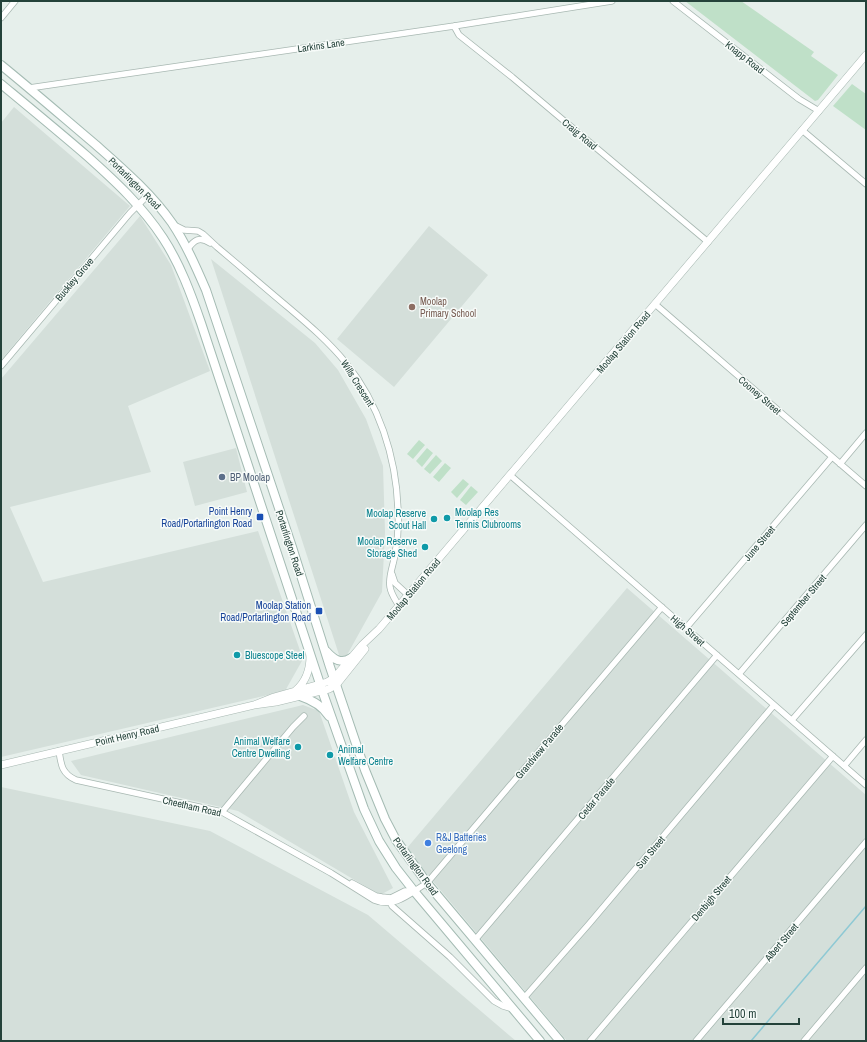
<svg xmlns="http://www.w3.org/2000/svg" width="867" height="1042" font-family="'Archivo Narrow',sans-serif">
<rect width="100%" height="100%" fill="#e6efeb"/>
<path fill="#d4dfda" d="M14,107L130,206L1,360V123Z
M140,216L171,265L210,371L128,406L151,472L10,507L43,582L258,531L303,659L285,691L1,757V379Z
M429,226L488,275L394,387L337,339Z
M211,259L315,343L338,370L366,419L383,466L385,532L382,592L342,664Z
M236,448L247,492L195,506L183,462Z
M627,588L866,795V1041H567L411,855L407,848Z
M303,705L319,711L354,812L393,888L380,895L238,811L81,775L71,761Z
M1,787L210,831L368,915L516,1041H1Z"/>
<path fill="#bfe0c8" d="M685,1H741L814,52L811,56L838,75L818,100L815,101Z
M852,84L866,94V130L833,106Z
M419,440L425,445L413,459L407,454Z
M427,448L433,453L422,467L416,461Z
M436,455L442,461L430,474L424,469Z
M445,463L451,468L439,482L433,477Z
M463,479L469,484L457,498L451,492Z
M471,486L478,492L466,505L460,500Z"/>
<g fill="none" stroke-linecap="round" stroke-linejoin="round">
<path stroke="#8ec9d4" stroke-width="1.5" d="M751,1041L866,906"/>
<g stroke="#a8b8b2" stroke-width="7">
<path id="minor" d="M673,1L799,99L819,111
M1,18L15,1
M454,26L459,35L512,77L708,242
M29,88L454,26L612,1
M802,130L866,184
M174,225L184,230L198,231L203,234L217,247C241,267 265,288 289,308C309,325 329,342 346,363C379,404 396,456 398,509C399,524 398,539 395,554C394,564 388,576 390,587C391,594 395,599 399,606
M187,250C194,240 199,236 210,243
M655,304L866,486
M1,366L130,213L149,194
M840,464L866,433
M510,475L866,785
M392,574L395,583L408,595
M686,628L832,457
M739,674L866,525
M792,720L866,635
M59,751C61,765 62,774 76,780L222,812L331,873L374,900C395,909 410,893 427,883L662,607
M844,766L866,740
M222,812L293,727L304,716
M352,883L376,896L382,897L391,898L405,891H414
M389,898L392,906L450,957L494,1001L503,1006L513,1009
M475,940L717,655
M524,998L589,924L774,705
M590,1041L833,756
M696,1041L866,842
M804,1041L866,968"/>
</g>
<g stroke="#a8b8b2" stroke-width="8">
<path id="tertiary" d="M295,691C306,682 310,670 310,656
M254,705L274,697L327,682L334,678L362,645L379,629L408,595L866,55
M1,765L254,705L276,702L329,689L337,684L365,649"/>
</g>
<g stroke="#a4bbb3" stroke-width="10">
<path id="secondary" d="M1,65C33,91 64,118 96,145C123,169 151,193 172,223C186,244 196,267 206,290L292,547L330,667L365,770L385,819L396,840L427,883L560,1041
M1,84C30,108 58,131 87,156C115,181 142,206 163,238C180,264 191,294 201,323L324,696L364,809L379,841L396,868L414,891L540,1041
M326,651C333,659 341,665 351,658
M300,696C312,700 322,705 329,716"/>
</g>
<use href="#minor" stroke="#fff" stroke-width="5.5"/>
<use href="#tertiary" stroke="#fff" stroke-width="7"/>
<use href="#secondary" stroke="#fff" stroke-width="8"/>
</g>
<circle fill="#8d6e63" stroke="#f7fbf9" stroke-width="1.5" cx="412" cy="307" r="4"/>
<circle fill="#5c6f8a" stroke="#f7fbf9" stroke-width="1.5" cx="222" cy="477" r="4"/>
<g fill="#1a4fb4" stroke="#f7fbf9" stroke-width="1.5">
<rect x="256" y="513" width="8" height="8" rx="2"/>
<rect x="315" y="607" width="8" height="8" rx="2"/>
</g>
<g fill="#0f9aa8" stroke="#f7fbf9" stroke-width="1.5">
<circle cx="447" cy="518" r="4"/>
<circle cx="434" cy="519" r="4"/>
<circle cx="425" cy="547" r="4"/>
<circle cx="237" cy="655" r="4"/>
<circle cx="298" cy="747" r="4"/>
<circle cx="330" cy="755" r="4"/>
</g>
<circle fill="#3f7fe0" stroke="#f7fbf9" stroke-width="1.5" cx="428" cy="843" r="4"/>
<g text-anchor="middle" stroke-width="3" stroke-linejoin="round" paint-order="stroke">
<g font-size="10" fill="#24423a" stroke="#f7fbf9">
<text transform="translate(321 45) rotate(-8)" y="4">Larkins Lane</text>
<text transform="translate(745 57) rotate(38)" y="4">Knapp Road</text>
<text transform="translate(580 134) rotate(40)" y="4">Craig Road</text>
<text transform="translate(135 183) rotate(45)" y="4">Portarlington Road</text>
<text transform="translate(74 279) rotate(-50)" y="4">Buckley Grove</text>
<text transform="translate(623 342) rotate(-50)" y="4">Moolap Station Road</text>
<text transform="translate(358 383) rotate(58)" y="4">Wills Crescent</text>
<text transform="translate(760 395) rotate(41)" y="4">Cooney Street</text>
<text transform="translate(290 543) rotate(72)" y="4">Portarlington Road</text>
<text transform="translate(759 543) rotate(-50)" y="4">June Street</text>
<text transform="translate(413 589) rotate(-50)" y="4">Moolap Station Road</text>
<text transform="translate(803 600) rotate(-50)" y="4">September Street</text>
<text transform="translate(688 630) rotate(41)" y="4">High Street</text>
<text transform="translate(127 735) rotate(-13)" y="4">Point Henry Road</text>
<text transform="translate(539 751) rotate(-50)" y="4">Grandview Parade</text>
<text transform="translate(596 798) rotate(-50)" y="4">Cedar Parade</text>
<text transform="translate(192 806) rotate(13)" y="4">Cheetham Road</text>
<text transform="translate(650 852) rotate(-50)" y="4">Sun Street</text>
<text transform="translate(416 866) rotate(54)" y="4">Portarlington Road</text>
<text transform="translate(711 898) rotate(-50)" y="4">Denbigh Street</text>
<text transform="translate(781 942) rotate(-50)" y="4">Albert Street</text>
</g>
<g font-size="10" fill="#785e54" stroke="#f7fbf9" text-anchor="start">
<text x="420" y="305">Moolap<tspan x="420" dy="12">Primary School</tspan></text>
</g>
<g font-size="10" fill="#4e5e75" stroke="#f7fbf9" text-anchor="start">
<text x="230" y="481">BP Moolap</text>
</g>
<g font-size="10" fill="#164399" stroke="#f7fbf9" text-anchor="end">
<text x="252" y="515">Point Henry<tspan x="252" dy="12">Road/Portarlington Road</tspan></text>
<text x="311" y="609">Moolap Station<tspan x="311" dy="12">Road/Portarlington Road</tspan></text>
</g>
<g font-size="10" fill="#0d838f" stroke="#f7fbf9" text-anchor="start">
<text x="455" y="516">Moolap Res<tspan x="455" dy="12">Tennis Clubrooms</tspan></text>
<text x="426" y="517" text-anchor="end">Moolap Reserve<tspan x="426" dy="12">Scout Hall</tspan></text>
<text x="417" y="545" text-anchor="end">Moolap Reserve<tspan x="417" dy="12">Storage Shed</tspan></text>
<text x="245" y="659">Bluescope Steel</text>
<text x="290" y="745" text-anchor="end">Animal Welfare<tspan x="290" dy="12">Centre Dwelling</tspan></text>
<text x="338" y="753">Animal<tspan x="338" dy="12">Welfare Centre</tspan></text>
</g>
<g font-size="10" fill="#366cbe" stroke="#f7fbf9" text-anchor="start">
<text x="436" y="841">R&amp;J Batteries<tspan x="436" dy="12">Geelong</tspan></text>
</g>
</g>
<rect width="867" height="1042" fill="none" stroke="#24423a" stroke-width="4"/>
<path d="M723 1018v6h76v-6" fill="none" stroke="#24423a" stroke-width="2"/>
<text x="729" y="1018" font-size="12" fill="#24423a" stroke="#f7fbf9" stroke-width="3" paint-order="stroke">100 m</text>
</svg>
